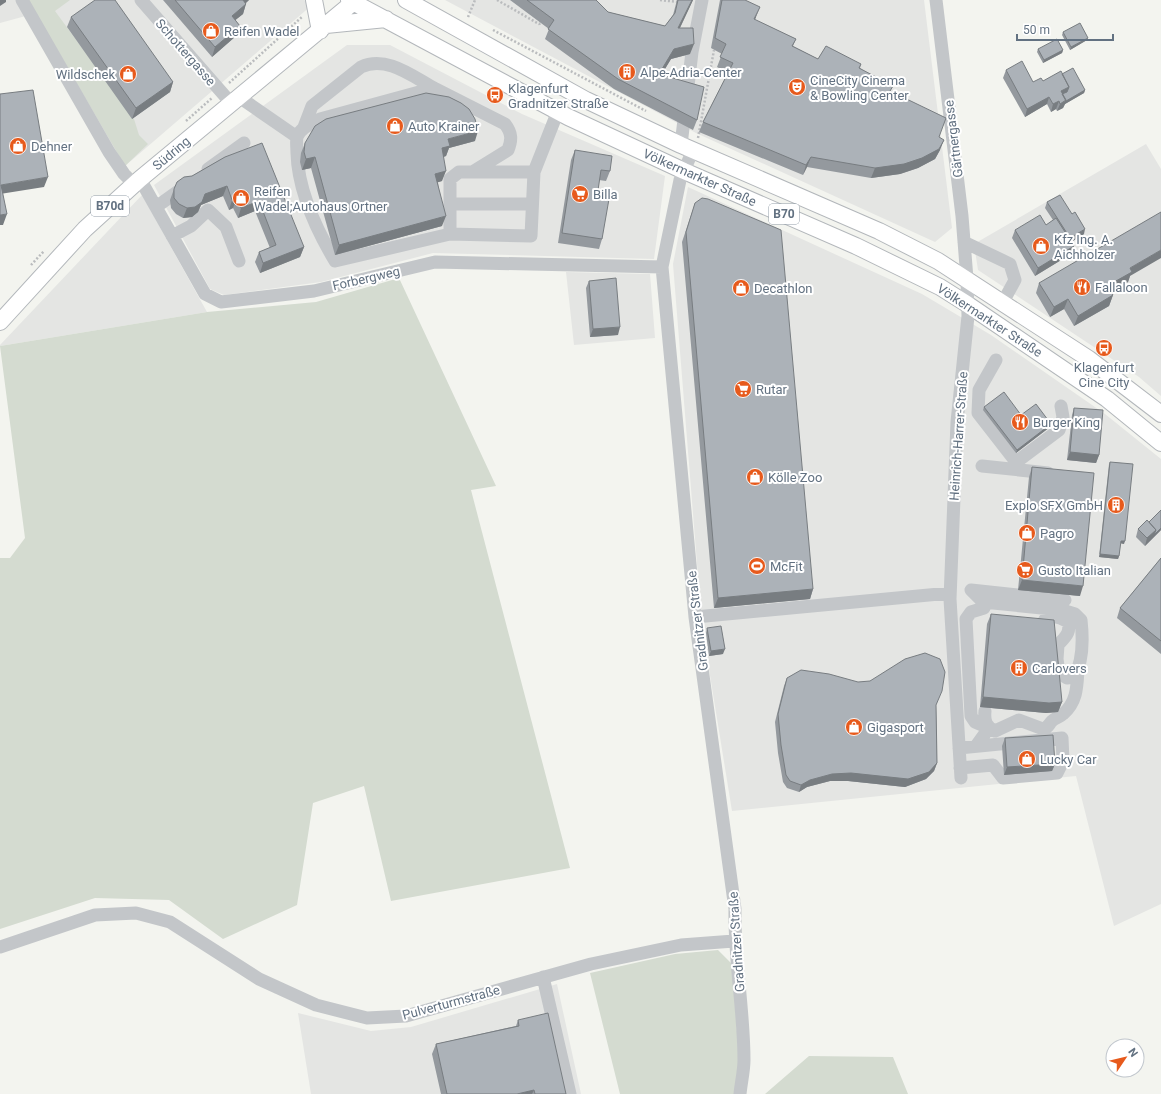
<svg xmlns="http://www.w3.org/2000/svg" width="1161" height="1094" font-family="Roboto,sans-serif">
<rect width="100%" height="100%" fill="#f3f4ef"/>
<path fill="#e4e5e3" d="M0,0H304L312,5L125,166L33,14L0,23Z
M445,0H924L952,228L935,242L696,133Z
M347,45H390L522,114L665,176L654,259L433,253L321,282L224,295L210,289L154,185Z
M1146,144L1161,169V396L1139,377L978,270L974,244Z
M688,187L922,294L991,335L1105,414L1161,459V904L1114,926L1076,776L732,811L702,626L673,264Z
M142,195L207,312L0,346V345Z
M566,272L650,274L655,338L574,345Z
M557,984L581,1094H311L298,1013L371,1031L411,1027Z"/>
<path fill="#d4dbd0" d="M28,0H70L55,11L134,119L139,135L148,144L125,166Z
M399,278L496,486L471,490L570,868L391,901L364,786L313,803L297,905L223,939L169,900L95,898L0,929V558H10L25,538L0,346L207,312L316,302Z
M718,950L733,965L739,1065L735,1094H620L590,973L675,954Z
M809,1056L893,1057L908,1094H765Z"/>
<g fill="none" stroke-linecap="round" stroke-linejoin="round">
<g stroke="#b3b7bb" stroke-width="18">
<path id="major" d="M314,0L320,31
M349,0L568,117L684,171L856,246L940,287L967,304L1107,399L1161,443
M406,0L586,100L681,145L879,231L938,261L1089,359L1161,414
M326,25L386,19
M0,322L85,229L140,179L356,0"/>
</g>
<path stroke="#babcbe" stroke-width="2.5" stroke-dasharray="2 2" stroke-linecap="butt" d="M497,0L539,24L543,22
M660,0L678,2
M468,17L475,0
M493,30L646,111
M229,83L303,16
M186,121L212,98
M698,138L714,50
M31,265L44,251"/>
<path stroke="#c3c6c9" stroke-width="13" d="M22,0L109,152L124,174L134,184
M141,0L231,103
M936,0L962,216L967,279L968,316L957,422L950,599L961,778
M239,97L297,137
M304,127L312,106L361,67C386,55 412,76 434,88
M681,145L692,52L702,0
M693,150L680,180L662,267L695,617L735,909C734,960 744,1010 744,1060C744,1071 741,1083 740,1094
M208,169L244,143
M474,171L508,150C512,140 512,133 505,124L434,88L320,119C312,123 300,128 297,137C296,141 297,148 297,153C298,190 316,229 335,261L450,234L531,236L534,172L558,111
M140,179L205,294L221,302L314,291L435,262L662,267
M450,204H532
M156,207L184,187
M450,234V179L459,172H534
M172,236L191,226L208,210L226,227L239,261
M964,242L1010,264L1015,280L1003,302
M996,360L979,390L978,413L1013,458L1019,460L1059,430L1063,417L1061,406
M982,466L1048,473
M971,590L983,602L1062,610L1075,614L1081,620C1083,638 1083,662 1074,677L1067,678L1059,673L1057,659L1058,645C1065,637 1071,633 1068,622C1060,617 1043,612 1043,626
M971,590L1065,600
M695,617L950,593
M985,711C984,721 986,727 995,731L1019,720L1043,729C1049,727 1048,725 1052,721C1055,718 1060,717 1063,714C1077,702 1077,687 1078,670
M976,746L989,728L975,722L971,716L966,619L971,612L984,608
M959,748L1062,738L1063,761L1057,773L1003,778L993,765L960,768
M0,947L95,915L136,913L170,922L259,979L316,1005L367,1018L406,1016L591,964L681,945L734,941
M543,977L570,1094"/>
<use href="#major" stroke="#fff" stroke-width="16"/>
</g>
<path fill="#94999e" d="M163,0H249L246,3L243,14L235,20L240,26L236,36L212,57Z
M510,0H596L608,12L665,26L673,15L677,0H693L680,28L690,54L671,59L661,75L697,120L693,130L614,89L545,39L549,29Z
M720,0H745L756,17L755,20L796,39L793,46L818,59L861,64L860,68L891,92L939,137L940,150L935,159L918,168L900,174L871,178L807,167L803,175L699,132L703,122L728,73L717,67L722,54L711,48Z
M71,17L173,82L170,92L132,119L67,27Z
M1063,32L1087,40L1070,50L1062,35Z
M1038,49L1063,50L1062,53L1043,63L1037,52Z
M1006,70L1033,82L1043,81L1062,74L1085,90L1084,93L1065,104L1063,108L1057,111L1056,109L1051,112L1047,104L1025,117L1003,78Z
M475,141L449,148L446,156L443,157L442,181L438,182L442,226L335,255L311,168L302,170L300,162L301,153L305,143Z
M575,150L610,171L606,181L599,180L597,197L602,239L599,249L558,243L571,160Z
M225,157L304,247L300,257L260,273L255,262L259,252L270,248L255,211L238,218L233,208L229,210L223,196L201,205L198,212L192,217L183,218L176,214L171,208L170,200L174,189L192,176Z
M1047,202L1084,234L1071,242L1074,246L1071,254L1035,276L1012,238L1015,230L1046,225L1053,220L1045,208Z
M695,203L813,589L810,599L714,608L682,242Z
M1130,276L1128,282L1111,292L1113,295L1109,306L1074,326L1064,309L1050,317L1036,293L1039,283Z
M589,281L618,335L590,337L586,288Z
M984,407L1021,415L1050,427L1016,453L983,410Z
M1074,408L1099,455L1096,463L1067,460L1072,415Z
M1110,462L1124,544L1120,543L1119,556L1118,559L1099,557L1109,464Z
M1032,467L1080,596L1018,590L1029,477Z
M1149,522L1161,530L1145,546L1136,537L1138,529Z
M1161,558V654L1117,618L1120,608Z
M991,614L1062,702L1058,712L1046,713L980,707L987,624Z
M707,628L723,654L709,656L706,633Z
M787,678L936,706L937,763L934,771L926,779L905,787L848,781H830L807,787L799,792L787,788L783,782L778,753L775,722L784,686Z
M1005,738L1055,764L1052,771L1004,775L1002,746Z
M518,1020L566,1094H441L432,1054L436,1044L516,1026Z"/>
<path fill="#787d81" d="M0,0H6V2L0,6Z
M242,0H249L239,9Z
M692,0H693L675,38L678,28Z
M246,4L243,14L228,26L232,16Z
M760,7L756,17L750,29L754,19Z
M240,26L236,36L212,57L215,47Z
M1088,38L1087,40L1070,50L1071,47Z
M694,44L690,54L671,59L656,84L659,74L674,49Z
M1063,50L1062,53L1043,63L1044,60Z
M173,82L170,92L132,119L136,108Z
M1069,87L1066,94L1060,98L1061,91Z
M1085,90L1084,93L1065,104L1063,108L1057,111L1060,104Z
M1049,97L1047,104L1025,117L1027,109Z
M1059,101L1056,109L1051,112L1053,104Z
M478,131L475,141L449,148L446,156L438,159L442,148L448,139Z
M944,140L940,150L935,159L918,168L900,174L871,178L875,168Z
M315,157L311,168L302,170L306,159Z
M811,157L807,167L803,175L806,165Z
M446,171L442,181L432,184L435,174Z
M48,177L44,187L0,194L1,185Z
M227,186L223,196L201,205L198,212L192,217L183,218L187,208L205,194Z
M237,198L233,208L229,210L232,200Z
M259,201L255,211L238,218L241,208Z
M7,214L3,225H0V215Z
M446,216L442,226L335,255L339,245Z
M1085,229L1084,234L1068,244L1070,238Z
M1074,246L1071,254L1035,276L1038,268Z
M304,247L300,257L260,273L263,263Z
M1161,250V258L1130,276L1128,282L1104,296L1107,286L1130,268Z
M1113,295L1109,306L1074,326L1078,316Z
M1068,299L1064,309L1050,317L1054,307Z
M620,327L618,335L590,337L593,329Z
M1051,424L1050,427L1016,453L1017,450Z
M1070,452L1099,455L1096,463L1067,460Z
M1161,528V530L1145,546L1147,538L1156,530Z
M1121,541H1125L1124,544L1120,543Z
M1100,554L1119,556L1118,559L1099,557Z
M1022,580L1083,586L1080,596L1018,590Z
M813,589L810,599L714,608L718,598Z
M725,649L723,654L709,656L711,651Z
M983,697L1062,702L1058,712L1046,713L980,707Z
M937,763L934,771L926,779L905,787L848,781H830L807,787L799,792L801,785L810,780L832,774Z
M1055,764L1052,771L1004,775L1007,767Z
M534,1090L532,1094H517Z"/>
<path fill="#acb2b8" stroke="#787d81" d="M95,0H115L173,82L136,108L71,17Z
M175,0H243L246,4L232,16L240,26L215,47Z
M527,0H596L608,12L665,26L675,13L678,0H692L678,28H693L694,44L674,49L659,74L704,87L697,120L618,79L548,29L554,20Z
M722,0H745L760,7L754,19L796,39L792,46L818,59L826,46L861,64L859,68L893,86L890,91L946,118L939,137L944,140L939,149L922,158L904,164L875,168L811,157L806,165L703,122L733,63L720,57L726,44L715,38Z
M1080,23L1088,38L1071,47L1063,32Z
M1057,39L1063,50L1044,60L1038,49Z
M1022,61L1033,82L1041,78L1043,81L1061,71L1069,87L1061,91L1066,100L1060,104L1059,101L1053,104L1049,97L1027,109L1006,70Z
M1073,68L1085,90L1066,101L1062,94L1067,92L1069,87L1062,74Z
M33,90L48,177L1,185L7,214L0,215V94Z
M426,93L449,97L461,103L469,109L475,119L478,131L448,139L450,146L442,148L446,171L435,174L446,216L339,245L315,157L306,159L304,152L305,143L315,126L326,119Z
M262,143L304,247L263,263L259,252L276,245L259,201L241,208L237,198L232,200L227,186L205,194L202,202L195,207L187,208L179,204L174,198V189L177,182L184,177L192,176L225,157Z
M575,150L612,156L610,171L601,170L597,197L609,199L602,239L562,233Z
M1060,195L1072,214L1075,212L1085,229L1070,238L1047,202Z
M702,198L708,199L781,230L813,589L718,598L686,232L695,203Z
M1161,212V250L1130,268L1132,272L1107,286L1113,295L1078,316L1068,299L1054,307L1039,283Z
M1040,215L1046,225L1056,218L1074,246L1038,268L1015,230Z
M616,278L620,327L593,329L589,281Z
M1004,392L1021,415L1036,404L1051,424L1017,450L984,407Z
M1074,408L1103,410L1099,455L1070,452Z
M1110,462L1133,464L1125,541H1121L1119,556L1100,554Z
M1032,467L1094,473L1083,586L1022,580Z
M1161,510V528L1154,535L1156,530L1149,522Z
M1147,520L1156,530L1147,538L1138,529Z
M1161,558V641L1120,608Z
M991,614L1054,620L1062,702L1049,703L983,697Z
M721,626L725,649L711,651L707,628Z
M925,653L940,659L945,672L942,691L936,705L937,763L929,772L908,779L851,773L832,774L810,780L801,785L790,781L786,775L781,745L778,714L787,678L801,670L829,674L858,682L870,681L905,659Z
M1053,735L1055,764L1007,767L1005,738Z
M548,1013L566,1094H535L534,1090L517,1094H447L436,1044L519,1026L518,1020Z"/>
<defs>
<g id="shop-disc" transform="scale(0.9)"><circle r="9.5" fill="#e75a1c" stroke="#fff"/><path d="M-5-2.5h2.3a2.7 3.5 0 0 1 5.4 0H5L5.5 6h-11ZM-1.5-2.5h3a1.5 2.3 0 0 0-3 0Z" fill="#fff"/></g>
<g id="building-disc" transform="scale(0.9)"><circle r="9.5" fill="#e75a1c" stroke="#fff"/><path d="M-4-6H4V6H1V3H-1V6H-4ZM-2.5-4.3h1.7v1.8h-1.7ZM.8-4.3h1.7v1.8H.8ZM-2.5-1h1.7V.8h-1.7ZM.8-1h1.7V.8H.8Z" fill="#fff"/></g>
<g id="theatre-disc" transform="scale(0.9)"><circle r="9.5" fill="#e75a1c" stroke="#fff"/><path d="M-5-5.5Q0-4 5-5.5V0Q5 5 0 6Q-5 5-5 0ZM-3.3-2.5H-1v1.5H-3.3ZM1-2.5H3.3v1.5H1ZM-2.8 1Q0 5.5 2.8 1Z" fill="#fff"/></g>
<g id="bus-disc" transform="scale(0.9)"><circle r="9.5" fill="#e75a1c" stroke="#fff"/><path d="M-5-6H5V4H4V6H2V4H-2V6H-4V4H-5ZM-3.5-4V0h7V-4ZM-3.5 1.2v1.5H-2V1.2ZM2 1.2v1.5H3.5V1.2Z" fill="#fff"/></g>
<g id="supermarket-disc" transform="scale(0.9)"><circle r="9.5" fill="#e75a1c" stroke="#fff"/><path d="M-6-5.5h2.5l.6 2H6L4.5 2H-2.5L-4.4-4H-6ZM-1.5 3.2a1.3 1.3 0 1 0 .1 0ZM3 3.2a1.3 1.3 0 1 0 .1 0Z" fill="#fff"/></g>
<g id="restaurant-disc" transform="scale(0.9)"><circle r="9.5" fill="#e75a1c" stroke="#fff"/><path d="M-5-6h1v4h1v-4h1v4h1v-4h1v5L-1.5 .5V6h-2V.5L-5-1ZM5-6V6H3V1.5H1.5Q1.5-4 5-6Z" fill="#fff"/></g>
<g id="stadium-disc" transform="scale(0.9)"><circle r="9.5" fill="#e75a1c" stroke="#fff"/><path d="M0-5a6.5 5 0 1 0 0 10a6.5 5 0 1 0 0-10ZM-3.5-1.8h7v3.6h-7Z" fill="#fff"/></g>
</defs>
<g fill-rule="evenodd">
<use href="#shop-disc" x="211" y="31"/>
<use href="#building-disc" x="627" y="72"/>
<use href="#shop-disc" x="128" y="74"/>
<use href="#theatre-disc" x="797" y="87"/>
<use href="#bus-disc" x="495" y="95"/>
<use href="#shop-disc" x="395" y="126"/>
<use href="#shop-disc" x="18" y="146"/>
<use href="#supermarket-disc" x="580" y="194"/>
<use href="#shop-disc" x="241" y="198"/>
<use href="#shop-disc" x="1041" y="246"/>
<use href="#restaurant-disc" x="1082" y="287"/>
<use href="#shop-disc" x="741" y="288"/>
<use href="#bus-disc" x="1104" y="348"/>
<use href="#supermarket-disc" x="743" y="389"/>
<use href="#restaurant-disc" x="1020" y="422"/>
<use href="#shop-disc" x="755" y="477"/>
<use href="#building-disc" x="1116" y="505"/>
<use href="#shop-disc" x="1027" y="533"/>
<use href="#stadium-disc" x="757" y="566"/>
<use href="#supermarket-disc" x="1025" y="570"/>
<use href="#building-disc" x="1019" y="668"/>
<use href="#shop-disc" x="854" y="727"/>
<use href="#shop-disc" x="1027" y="759"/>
</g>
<g text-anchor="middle" stroke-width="4" stroke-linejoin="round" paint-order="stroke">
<g fill="#fff" stroke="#919ca7" stroke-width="1">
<rect x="91" y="196" width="38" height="20" rx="3"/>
<rect x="769" y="204" width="30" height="20" rx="3"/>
</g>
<g font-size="12" font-weight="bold" fill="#627181">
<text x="110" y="210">B70d</text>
<text x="784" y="218">B70</text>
</g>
<g font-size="13" fill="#627181" stroke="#fff" text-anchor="start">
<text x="224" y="36">Reifen Wadel</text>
<text x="640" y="77">Alpe-Adria-Center</text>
<text x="115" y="79" text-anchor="end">Wildschek</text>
<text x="810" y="85">CineCity Cinema<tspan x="810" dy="15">&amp; Bowling Center</tspan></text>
<text x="508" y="93">Klagenfurt<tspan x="508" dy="15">Gradnitzer Straße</tspan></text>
<text x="408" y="131">Auto Krainer</text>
<text x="31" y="151">Dehner</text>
<text x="254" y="196">Reifen<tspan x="254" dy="15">Wadel;Autohaus Ortner</tspan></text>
<text x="593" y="199">Billa</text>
<text x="1054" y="244">Kfz Ing. A.<tspan x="1054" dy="15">Aichholzer</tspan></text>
<text x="1095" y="292">Fallaloon</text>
<text x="754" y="293">Decathlon</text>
<text x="1104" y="372" text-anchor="middle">Klagenfurt<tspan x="1104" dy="15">Cine City</tspan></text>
<text x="756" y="394">Rutar</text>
<text x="1033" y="427">Burger King</text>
<text x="768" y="482">Kölle Zoo</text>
<text x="1103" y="510" text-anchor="end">Explo SFX GmbH</text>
<text x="1040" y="538">Pagro</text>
<text x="770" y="571">McFit</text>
<text x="1038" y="575">Gusto Italian</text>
<text x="1032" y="673">Carlovers</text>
<text x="867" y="732">Gigasport</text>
<text x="1040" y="764">Lucky Car</text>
</g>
<g font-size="13" fill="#627181" stroke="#fff">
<text transform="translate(186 52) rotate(49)" y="5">Schottergasse</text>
<text transform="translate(953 139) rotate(-97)" y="5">Gärtnergasse</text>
<text transform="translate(171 153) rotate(-40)" y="5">Südring</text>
<text transform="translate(700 177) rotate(24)" y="5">Völkermarkter Straße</text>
<text transform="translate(366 278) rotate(-13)" y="5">Forbergweg</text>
<text transform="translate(990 320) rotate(33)" y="5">Völkermarkter Straße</text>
<text transform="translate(958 436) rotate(-86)" y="5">Heinrich-Harrer-Straße</text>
<text transform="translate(697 621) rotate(-97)" y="5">Gradnitzer Straße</text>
<text transform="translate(736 942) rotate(-94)" y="5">Gradnitzer Straße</text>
<text transform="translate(451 1002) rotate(-15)" y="5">Pulverturmstraße</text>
</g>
</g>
<g transform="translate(1125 1058) rotate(55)"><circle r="19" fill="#ffffff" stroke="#c0c6cd"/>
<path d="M0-3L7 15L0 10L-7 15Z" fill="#e75a1c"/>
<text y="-6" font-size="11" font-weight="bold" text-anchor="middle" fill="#627181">N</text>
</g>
<path d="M1017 34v6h96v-6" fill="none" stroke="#627181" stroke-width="2"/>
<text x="1023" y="34" font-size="12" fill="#627181" stroke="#ffffff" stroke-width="3" paint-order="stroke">50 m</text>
</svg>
